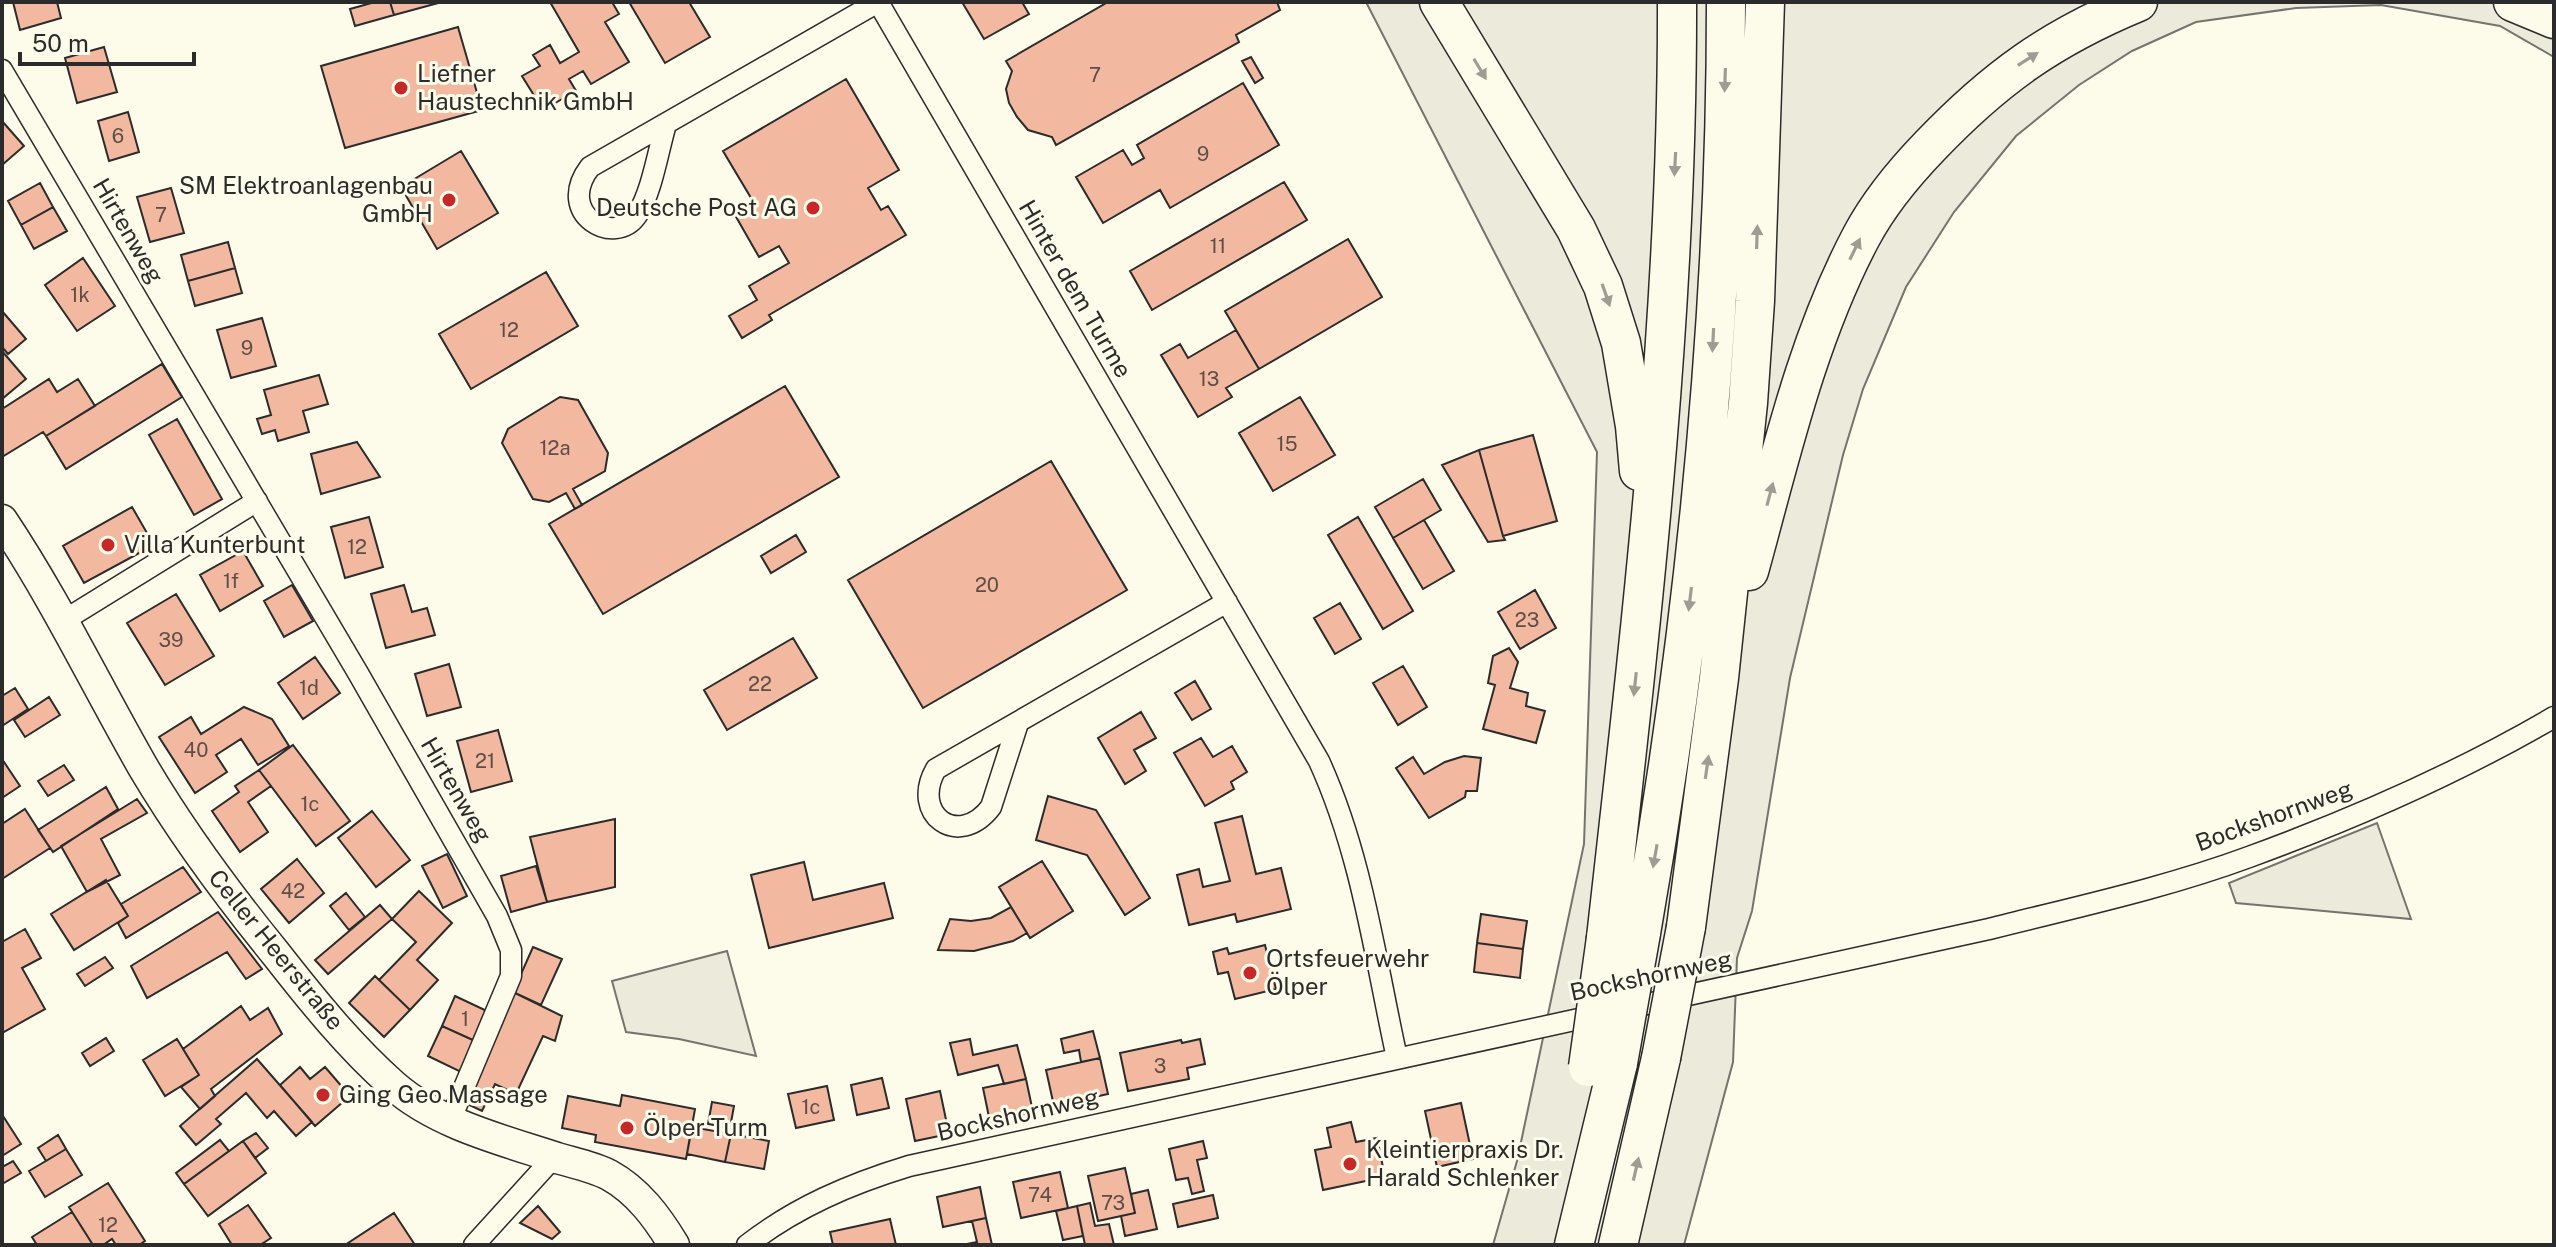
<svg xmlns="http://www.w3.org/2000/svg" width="2556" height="1247" font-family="'Public Sans',sans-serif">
<rect width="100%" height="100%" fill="#fdfbea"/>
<path fill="#ecebdb" stroke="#74746e" stroke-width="2" d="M1366,2H2554V57L2500,26L2381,5L2296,8L2196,22L2132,51L2079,85L2016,136L1954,212L1906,287L1863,389L1843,455L1790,678L1752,911L1737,958L1733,1062L1684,1245H1493L1517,1161L1584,844L1597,452Z
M2377,823L2411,919L2236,903L2229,883Z
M727,951L756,1056L679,1039L626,1032L612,981Z"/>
<path fill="#f2b8a0" stroke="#2b2b2b" stroke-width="2" d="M13,2H57L61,18L20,30Z
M375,2H390L394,15L355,26L350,9Z
M390,2H442L394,15Z
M550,2H612L619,14L605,22L629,62L591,84L583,71L569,79L576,91L543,110L522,76L540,66L533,55L550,45L560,63L579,52Z
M629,2H689L710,37L665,63Z
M962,2H1022L1029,14L984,39Z
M1108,2H1277L1280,10L1236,35L1239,42L1056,145L1052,137L1028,130L1017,117L1009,103L1006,89L1012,71L1006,61Z
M458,27L482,110L345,148L321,66Z
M104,47L117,92L77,103L65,58Z
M1251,57L1263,78L1255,83L1242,61Z
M846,79L899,170L868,188L881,210L888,206L906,235L769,315L772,320L742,338L729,316L757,300L749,286L789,263L779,246L759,257L735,215L754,203L723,151Z
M1243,83L1279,145L1170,208L1160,190L1103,223L1076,177L1123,150L1132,165L1144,158L1137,145Z
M128,112L139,152L109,161L98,121Z
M2,121L24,146L2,165Z
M461,151L498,213L437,249L401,187Z
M1284,182L1307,220L1152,310L1130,271Z
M40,183L53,207L21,225L8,201Z
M171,188L184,233L150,242L137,197Z
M53,207L67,231L34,249L21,225Z
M1348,239L1382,297L1259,369L1225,311Z
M228,242L235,268L188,281L181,255Z
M83,258L115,306L77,331L45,285Z
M235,268L242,293L195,306L188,281Z
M546,272L578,326L471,389L439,334Z
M2,311L26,339L8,354L2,347Z
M262,318L276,366L231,378L217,330Z
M1236,330L1259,369L1226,388L1232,397L1198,417L1161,355L1180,344L1188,358Z
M2,351L26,379L2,399Z
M162,364L182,397L66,469L46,436Z
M319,375L328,404L303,411L309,432L278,441L275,430L262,434L257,419L271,415L264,390Z
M49,379L57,392L78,379L95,406L46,436L43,432L2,457V409Z
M785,386L839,477L603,614L549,524Z
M560,397L578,400L608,453L605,471L573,489L582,505L575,509L566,493L549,502L533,499L502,443L508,429Z
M1300,397L1335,455L1273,491L1239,433Z
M177,419L222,499L194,515L149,435Z
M1533,435L1557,521L1503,536L1479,450Z
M357,442L380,477L321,494L311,454Z
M1479,450L1503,536L1505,540L1488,542L1442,465Z
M1051,461L1127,590L923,708L848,580Z
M1423,479L1441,510L1393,538L1375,507Z
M132,507L154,545L84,583L63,546Z
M369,517L383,567L345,578L331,527Z
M1358,517L1413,611L1383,629L1328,535Z
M1424,520L1454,571L1423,589L1393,538Z
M796,535L806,552L771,573L761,556Z
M243,551L263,586L220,611L200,575Z
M292,585L313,621L284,637L264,601Z
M404,585L412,612L427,608L435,635L386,648L371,594Z
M1535,590L1556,628L1520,649L1498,612Z
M176,594L214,656L165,685L127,623Z
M1340,603L1361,639L1335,654L1314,618Z
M793,638L817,678L727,730L704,690Z
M1509,648L1518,662L1510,688L1528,693L1526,706L1545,711L1536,743L1483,729L1495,685L1488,683L1493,656Z
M315,657L340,693L303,719L278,683Z
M449,664L461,707L427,716L415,674Z
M1403,666L1427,707L1398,725L1373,683Z
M1195,681L1211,709L1192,720L1175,693Z
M15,688L28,709L2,726V696Z
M49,697L60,715L25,737L14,720Z
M244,707L272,719L289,746L258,765L241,739L216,755L227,772L195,793L159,737L191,717L201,734Z
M1141,712L1156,738L1134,750L1146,771L1125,784L1098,738Z
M498,730L512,781L471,792L457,741Z
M1201,738L1213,757L1232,746L1247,772L1231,782L1234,789L1205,806L1174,753Z
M293,745L350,821L316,846L259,770Z
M1464,756L1481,758L1477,791H1466L1465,797L1429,818L1396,768L1413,757L1424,774L1445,762Z
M2,759L20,786L2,798Z
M64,765L74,780L48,796L38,781Z
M259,770L271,786L248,802L268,832L240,852L212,811L239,792L235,786Z
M106,787L118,809L53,852L38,830Z
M1048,796L1096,810L1150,898L1125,915L1087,855L1036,840Z
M137,799L147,813L101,839L120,875L87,892L61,846Z
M25,809L50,848L2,879V824Z
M372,811L410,860L376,887L338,838Z
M1242,816L1256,874L1281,868L1291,909L1237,922L1235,914L1189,925L1177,875L1199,869L1203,887L1230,881L1215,823Z
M615,819V887L547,902L530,837Z
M447,854L467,896L443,908L422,866Z
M297,859L324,893L289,923L261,889Z
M1042,861L1073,911L1030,938L999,887Z
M804,862L813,900L884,883L893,918L769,948L751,875Z
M536,866L547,902L511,912L501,876Z
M183,867L201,892L126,938L118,923L128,916L121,904Z
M106,880L128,916L74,950L51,914Z
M419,891L452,923L417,960L438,980L410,1010L379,980L416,942L392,919Z
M346,893L365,917L349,930L330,906Z
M380,905L392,919L328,974L315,960Z
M1011,907L1027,933L1013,941L974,951L938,950L950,919L971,921L991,918Z
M218,912L262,969L246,979L227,952L147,998L131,966Z
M1481,914L1527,921L1523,949L1477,943Z
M25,929L41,958L22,968L45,1009L2,1033V942Z
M1477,943L1523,949L1520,978L1474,972Z
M1265,945L1276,989L1235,999L1228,972L1218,974L1213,952L1227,948L1229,954Z
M533,947L562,959L541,1005L513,992Z
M105,957L113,968L85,986L77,974Z
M375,976L410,1010L384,1037L349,1003Z
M513,992L562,1016L555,1041L543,1036L516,1094L495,1084L482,1111L463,1102Z
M455,996L489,1012L475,1041L442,1026Z
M241,1006L250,1020L268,1008L282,1034L211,1089L215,1096L200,1109L181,1087L199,1075L183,1049Z
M442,1026L475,1041L461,1072L428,1056Z
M1093,1031L1100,1058L1081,1062L1079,1050L1064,1053L1061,1039Z
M106,1038L114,1051L90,1066L82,1053Z
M177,1039L199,1075L165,1096L143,1060Z
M970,1039L973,1055L1017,1045L1026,1079L1004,1084L998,1065L958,1075L950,1043Z
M1200,1039L1205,1064L1187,1068L1189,1079L1128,1091L1120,1053L1181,1040L1182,1043Z
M1100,1058L1108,1094L1054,1106L1046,1070Z
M257,1059L312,1122L296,1136L274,1111L267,1118L246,1093L216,1119L221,1124L196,1145L180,1126Z
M300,1067L310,1079L325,1067L350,1096L315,1126L280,1085Z
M882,1078L889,1108L857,1115L851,1085Z
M1026,1079L1033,1112L990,1122L983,1088Z
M827,1086L834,1120L796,1128L788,1094Z
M940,1091L949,1134L915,1141L906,1099Z
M622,1095L695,1109L686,1159L595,1142L596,1135L562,1128L568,1096L620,1106Z
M712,1102L734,1106L730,1128L708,1124Z
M1461,1103L1473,1159L1437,1167L1425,1111Z
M3,1116L21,1144L2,1156V1117Z
M1351,1122L1356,1142L1377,1138L1385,1177L1323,1190L1315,1150L1331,1147L1327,1128Z
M692,1127L731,1134L725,1162L687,1154Z
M256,1133L268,1148L255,1158L243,1141Z
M731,1134L769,1141L764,1169L725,1162Z
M58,1135L66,1149L46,1161L38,1148Z
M220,1140L229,1151L184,1184L176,1173Z
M243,1141L266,1173L208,1216L184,1184Z
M1203,1141L1207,1158L1197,1160L1204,1191L1192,1194L1188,1178L1176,1180L1169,1149Z
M66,1149L82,1175L45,1197L29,1171Z
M13,1161L21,1173L2,1184V1167Z
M1125,1168L1135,1213L1098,1221L1088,1176Z
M1060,1172L1068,1208L1021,1218L1013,1182Z
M108,1183L145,1241L139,1245H116L112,1239L103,1245H93L69,1207Z
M980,1187L986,1218L943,1227L937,1197Z
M1148,1190L1157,1229L1125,1236L1121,1216L1135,1213L1131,1194Z
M1213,1195L1218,1218L1178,1227L1173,1204Z
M1090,1203L1095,1226L1109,1224L1114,1245H1085L1077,1206Z
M248,1205L271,1238L260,1245H232L219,1224Z
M538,1206L560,1232L552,1239L520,1223Z
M1077,1206L1083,1236L1063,1240L1056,1211Z
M72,1212L93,1245H37L32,1237Z
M394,1213L415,1245H345Z
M986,1218L992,1245H962L977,1242L972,1221Z
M890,1219L896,1245H833L830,1232Z"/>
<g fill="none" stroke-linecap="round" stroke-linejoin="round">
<g stroke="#2b2b2b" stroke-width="23">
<path id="minor" d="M878,2L1319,761C1362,855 1375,958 1397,1058
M2,70L358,673L497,916L511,950V976L450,1121
M666,124C658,151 652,192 637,215C615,248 554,214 590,167L878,2
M63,621L257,501
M1018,723L991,807C958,850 910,814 936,769L1227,602
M474,1245L554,1157
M747,1245C796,1207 850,1184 909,1166L1989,929C2076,907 2165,888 2249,857C2353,819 2458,773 2554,717"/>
</g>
<g stroke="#2b2b2b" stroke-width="33">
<path id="secondary" d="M2,520C55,599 96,685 143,767C182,833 228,895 276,954C312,1000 349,1046 393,1085C437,1124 502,1140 557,1158C574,1163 594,1167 609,1175C638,1191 657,1217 674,1245"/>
</g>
<g stroke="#2b2b2b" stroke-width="41">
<path id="motorway" d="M1439,2L1576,229L1603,286L1621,343L1635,426L1639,471
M2513,2L2554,19
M1749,571C1780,459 1806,341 1861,237C1879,203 1903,174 1930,146C1995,78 2051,38 2138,2
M1686,927L1719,678L1748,403L1755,301L1765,2
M1641,933C1695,626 1726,313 1726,2
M1606,938C1641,626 1678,316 1677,2
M1574,1245L1618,1063
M1618,1245L1661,1058"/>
</g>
<use href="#minor" stroke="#fdfbea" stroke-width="20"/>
<use href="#secondary" stroke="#fdfbea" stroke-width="30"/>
<use href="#motorway" stroke="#fdfbea" stroke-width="38"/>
<g stroke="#2b2b2b" stroke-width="41" stroke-linecap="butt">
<path id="motorway-bridge" d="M1661,1058L1686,927
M1618,1063L1641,933
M1588,1067L1606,938"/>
</g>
<use href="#motorway-bridge" stroke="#fdfbea" stroke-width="38"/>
</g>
<defs><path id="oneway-solid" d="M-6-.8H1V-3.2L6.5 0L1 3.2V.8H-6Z" transform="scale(2)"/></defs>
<g fill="#9e9d94">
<use href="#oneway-solid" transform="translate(2028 59) rotate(-32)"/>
<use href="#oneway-solid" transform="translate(1480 69) rotate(59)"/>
<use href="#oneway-solid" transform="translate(1725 80) rotate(92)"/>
<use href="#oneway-solid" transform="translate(1675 164) rotate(93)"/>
<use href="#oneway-solid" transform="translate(1757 237) rotate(-88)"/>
<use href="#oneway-solid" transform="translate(1855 249) rotate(-64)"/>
<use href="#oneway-solid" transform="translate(1606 295) rotate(71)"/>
<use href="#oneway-solid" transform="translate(1713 340) rotate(93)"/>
<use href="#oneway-solid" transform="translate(1770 494) rotate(-75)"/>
<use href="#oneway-solid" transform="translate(1690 599) rotate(97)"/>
<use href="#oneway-solid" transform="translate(1635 684) rotate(96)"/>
<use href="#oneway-solid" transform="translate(1707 767) rotate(-82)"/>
<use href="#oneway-solid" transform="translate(1655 856) rotate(100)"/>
<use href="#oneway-solid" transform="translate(1636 1169) rotate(-77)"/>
</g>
<g fill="#c62828" stroke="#fdfbea" stroke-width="3">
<circle cx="401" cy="88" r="8"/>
<circle cx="449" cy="200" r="8"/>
<circle cx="813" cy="208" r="8"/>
<circle cx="108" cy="545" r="8"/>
<circle cx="1250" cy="973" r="8"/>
<circle cx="323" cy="1095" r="8"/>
<circle cx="627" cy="1128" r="8"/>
<circle cx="1350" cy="1164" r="8"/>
</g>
<g text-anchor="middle" stroke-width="6" stroke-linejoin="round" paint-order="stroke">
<g font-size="20" fill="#5d4e48">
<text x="1095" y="82">7</text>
<text x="118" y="143">6</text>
<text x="1203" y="161">9</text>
<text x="161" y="222">7</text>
<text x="1218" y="253">11</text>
<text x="80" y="302">1k</text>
<text x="509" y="337">12</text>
<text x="247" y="355">9</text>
<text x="1209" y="386">13</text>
<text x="1287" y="451">15</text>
<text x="555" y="455">12a</text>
<text x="357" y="554">12</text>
<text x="231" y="588">1f</text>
<text x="987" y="592">20</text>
<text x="1527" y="627">23</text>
<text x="171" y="647">39</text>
<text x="760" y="691">22</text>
<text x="309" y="695">1d</text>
<text x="196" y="757">40</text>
<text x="485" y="768">21</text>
<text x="310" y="811">1c</text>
<text x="293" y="898">42</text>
<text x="465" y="1026">1</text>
<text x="1160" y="1073">3</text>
<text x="811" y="1114">1c</text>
<text x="1040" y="1202">74</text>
<text x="1113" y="1210">73</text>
<text x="108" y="1232">12</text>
</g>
<g font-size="24" fill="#2b2b2b" stroke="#fdfbea" text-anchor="start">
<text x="417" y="82">Liefner<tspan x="417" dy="28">Haustechnik GmbH</tspan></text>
<text x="433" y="194" text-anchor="end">SM Elektroanlagenbau<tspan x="433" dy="28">GmbH</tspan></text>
<text x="797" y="216" text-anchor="end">Deutsche Post AG</text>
<text x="124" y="553">Villa Kunterbunt</text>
<text x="1266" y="967">Ortsfeuerwehr<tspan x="1266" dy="28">Ölper</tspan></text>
<text x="339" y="1103">Ging Geo Massage</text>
<text x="643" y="1136">Ölper Turm</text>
<text x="1366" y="1158">Kleintierpraxis Dr.<tspan x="1366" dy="28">Harald Schlenker</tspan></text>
</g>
<g font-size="24" fill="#2b2b2b" stroke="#fdfbea">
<text transform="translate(128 231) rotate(60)" y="8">Hirtenweg</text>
<text transform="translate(1075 289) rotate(60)" y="8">Hinter dem Turme</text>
<text transform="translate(456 790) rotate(60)" y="8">Hirtenweg</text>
<text transform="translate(2274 816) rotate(-20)" y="8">Bockshornweg</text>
<text transform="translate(276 950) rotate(51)" y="8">Celler Heerstraße</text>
<text transform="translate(1651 976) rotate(-12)" y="8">Bockshornweg</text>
<text transform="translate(1018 1115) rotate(-13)" y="8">Bockshornweg</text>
</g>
</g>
<rect width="2556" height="1247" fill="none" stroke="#2b2b2b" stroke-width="8"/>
<path d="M20 52v12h174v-12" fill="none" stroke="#2b2b2b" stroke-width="4"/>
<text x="32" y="52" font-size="24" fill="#2b2b2b" stroke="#fdfbea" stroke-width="6" paint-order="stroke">50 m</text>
</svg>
